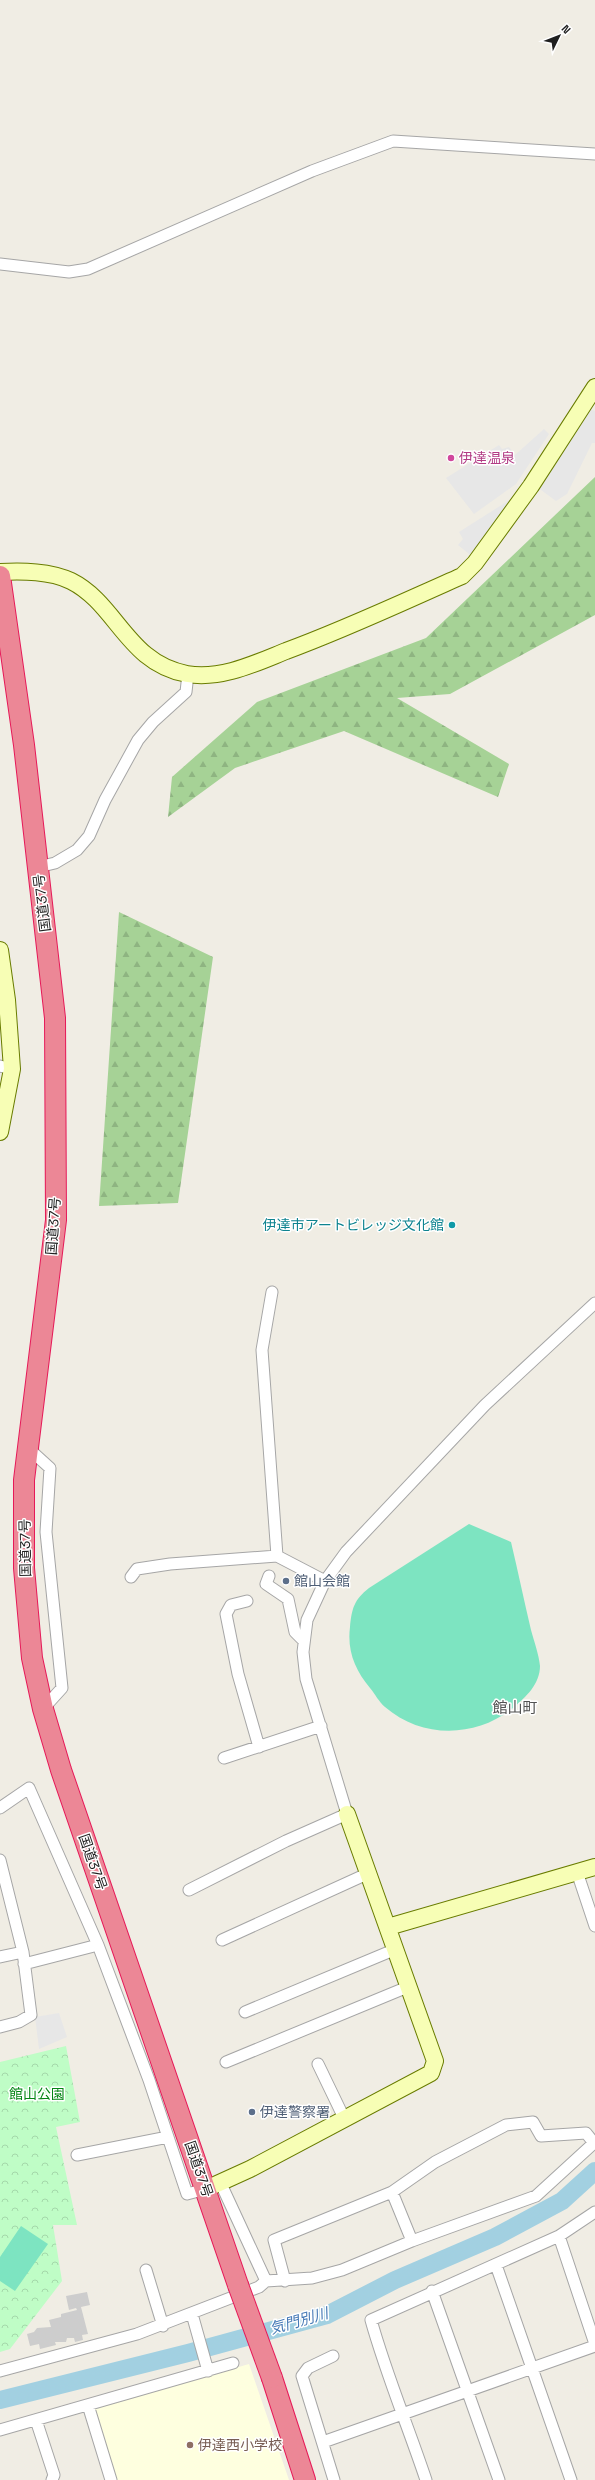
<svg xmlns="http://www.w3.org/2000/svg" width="595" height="2480" font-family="'Space Grotesk','Noto Sans JP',sans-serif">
<defs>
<pattern id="forest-firs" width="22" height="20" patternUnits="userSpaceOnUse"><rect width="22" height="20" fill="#a6d296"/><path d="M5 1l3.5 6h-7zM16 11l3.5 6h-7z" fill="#8eb481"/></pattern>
<pattern id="park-crowns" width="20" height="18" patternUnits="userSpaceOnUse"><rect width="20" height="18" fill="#bffdc6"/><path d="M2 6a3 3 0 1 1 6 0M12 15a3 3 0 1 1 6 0" fill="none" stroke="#a4d8aa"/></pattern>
</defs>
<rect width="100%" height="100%" fill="#f0ede4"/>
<path fill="#feffdf" d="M249,2364L289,2480H115L92,2410Z"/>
<path fill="#cdcdcd" d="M87,2292L90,2305L81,2307L88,2334L82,2335L83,2340L75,2342L74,2338H67L66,2342H55L56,2345L40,2349L39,2344L30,2346L27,2334L34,2332L37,2328L51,2327L49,2320L61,2317V2314L77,2310L76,2308L69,2310L66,2296Z"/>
<path fill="url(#forest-firs)" d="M595,477V615L450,694L397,698L509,764L498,797L344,731L235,768L168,817L172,777L257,702L426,638Z
M119,912L213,957L178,1203L99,1206Z"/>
<path fill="url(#park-crowns)" d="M66,2046L80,2122L56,2127L77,2225H53L62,2281L10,2349L0,2352V2062Z"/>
<path fill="#7de4c1" d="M469,1524L511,1542C518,1571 524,1601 531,1630C534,1641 539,1655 540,1666C540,1684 526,1697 513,1708C476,1738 422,1739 385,1707C379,1702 375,1694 370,1688C355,1670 347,1651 350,1627C352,1608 354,1600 369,1588Z
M21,2226L48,2244L15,2291L0,2281V2257Z"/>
<path fill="#e7e7e7" d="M589,408L595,411V443H592L567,494L556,501L537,487Z
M544,429L549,434L516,484L474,514L446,478L499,445L502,449L509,447L515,455Z
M511,499L515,503L474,558L458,545L463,539L459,532Z
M59,2013L67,2037L39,2049L35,2017Z"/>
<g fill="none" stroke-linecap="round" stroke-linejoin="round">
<path stroke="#a2d0e1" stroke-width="18" d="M0,2400L188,2353L327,2315L395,2280L495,2237L562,2201L595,2171"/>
<g stroke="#a6a6a6" stroke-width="13">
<path id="street" d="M0,264L69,272L88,269L312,171L393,141L595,154
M38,867L55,863L77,850L89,836L105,800L138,740L153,722L186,692L188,674
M0,1066L12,1069
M272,1292L262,1350L277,1556
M28,1448L50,1468L46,1532L62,1688L43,1709
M269,1576L266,1584L288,1599L295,1632L304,1641
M131,1577L137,1569L170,1564L277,1556L325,1581
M247,1601L231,1605L226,1614L238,1674L259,1747
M224,1758L321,1726
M0,1808L29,1788L98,1945
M0,1860L23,1952L31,2015L19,2022L0,2027
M577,1872L595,1926
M189,1890L286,1841L347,1814L306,1679L303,1652L307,1620L325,1581L346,1552L485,1405L595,1303
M222,1940L369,1873
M0,1957L23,1952
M24,1964L98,1945L149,2080L187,2194L206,2189
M245,2012L396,1949
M226,2062L410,1986
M318,2064L345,2120
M77,2155L168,2137
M221,2184L266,2281L312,2278L342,2270L412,2241L536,2196L595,2142
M392,2192L435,2162L506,2125L533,2122L541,2136L586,2133L594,2143
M559,2236L595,2344
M496,2265L571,2480
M146,2270L163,2326
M285,2281L274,2240L392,2192L412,2241
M432,2291L499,2480
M192,2314L208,2371
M333,2356L308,2368L302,2376L334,2480
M0,2371L137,2334L259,2287L266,2281
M88,2405L111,2480
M36,2420L54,2475L52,2480
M0,2430L233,2363
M323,2442L595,2346
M426,2480C408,2426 386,2374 371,2320L559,2236L595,2212"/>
</g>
<g stroke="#697c00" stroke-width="18">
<path id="secondary" d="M0,572C23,571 50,571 71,581C117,604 127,663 187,674C221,680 256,663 286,651C346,629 403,602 462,576L475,563L531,486L595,387
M0,950L7,1000L12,1069L0,1132
M388,1927L595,1867
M206,2189L250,2169L431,2073L435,2061L347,1814"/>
</g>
<g stroke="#e61958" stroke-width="22">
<path id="highway" d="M0,576L24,745L55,1018L56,1220L24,1480V1568L32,1658L43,1709L61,1770L238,2285
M272,2378L305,2480"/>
</g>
<use href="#street" stroke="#fff" stroke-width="11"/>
<use href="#secondary" stroke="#f7feb5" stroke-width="16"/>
<use href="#highway" stroke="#ec8796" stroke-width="20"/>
<g stroke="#e61958" stroke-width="22" stroke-linecap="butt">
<path id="highway-bridge" d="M238,2285L272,2378"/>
</g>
<use href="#highway-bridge" stroke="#ec8796" stroke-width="20"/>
</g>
<circle fill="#d1479c" stroke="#fff" stroke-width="1.5" cx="451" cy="458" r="4"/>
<circle fill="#0f9aa8" stroke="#fff" stroke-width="1.5" cx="452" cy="1225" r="4"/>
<g fill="#5c6f8a" stroke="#fff" stroke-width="1.5">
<circle cx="286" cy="1581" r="4"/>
<circle cx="252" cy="2112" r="4"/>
</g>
<circle fill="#8d6e63" stroke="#fff" stroke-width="1.5" cx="190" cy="2445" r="4"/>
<g text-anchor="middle" stroke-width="3" stroke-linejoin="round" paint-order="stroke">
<g font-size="14" fill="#b23c85" stroke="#fff" text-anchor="start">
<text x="459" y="463">伊達温泉</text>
</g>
<g font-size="14" fill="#1f1f1f" stroke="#fff">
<text transform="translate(42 903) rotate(-97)" y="5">国道37号</text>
<text transform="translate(53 1226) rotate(-86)" y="5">国道37号</text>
<text transform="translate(25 1548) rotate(-91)" y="5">国道37号</text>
<text transform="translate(93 1862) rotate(71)" y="5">国道37号</text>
<text transform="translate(199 2169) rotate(71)" y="5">国道37号</text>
</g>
<g font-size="14" fill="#0d838f" stroke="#fff" text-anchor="end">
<text x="444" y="1230">伊達市アートビレッジ文化館</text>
</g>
<g font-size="14" fill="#4e5e75" stroke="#fff" text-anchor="start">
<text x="294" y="1586">館山会館</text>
<text x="260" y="2117">伊達警察署</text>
</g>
<g font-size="14" fill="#048514" stroke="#fff">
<text x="37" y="2099">館山公園</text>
</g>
<g font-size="14" fill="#785e54" stroke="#fff" text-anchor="start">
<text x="198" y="2450">伊達西小学校</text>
</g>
<g font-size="15" fill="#525252" stroke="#fff">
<text x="515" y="1713">館山町</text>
</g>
<g font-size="15" font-style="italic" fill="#4478b5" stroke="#fff">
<text transform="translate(299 2321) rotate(-16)" y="5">気門別川</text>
</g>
</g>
<g transform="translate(559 36) rotate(47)" stroke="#ffffff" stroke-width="3" paint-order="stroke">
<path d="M0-3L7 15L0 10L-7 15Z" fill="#1f1f1f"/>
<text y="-6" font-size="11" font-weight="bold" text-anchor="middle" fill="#1f1f1f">N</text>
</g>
</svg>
